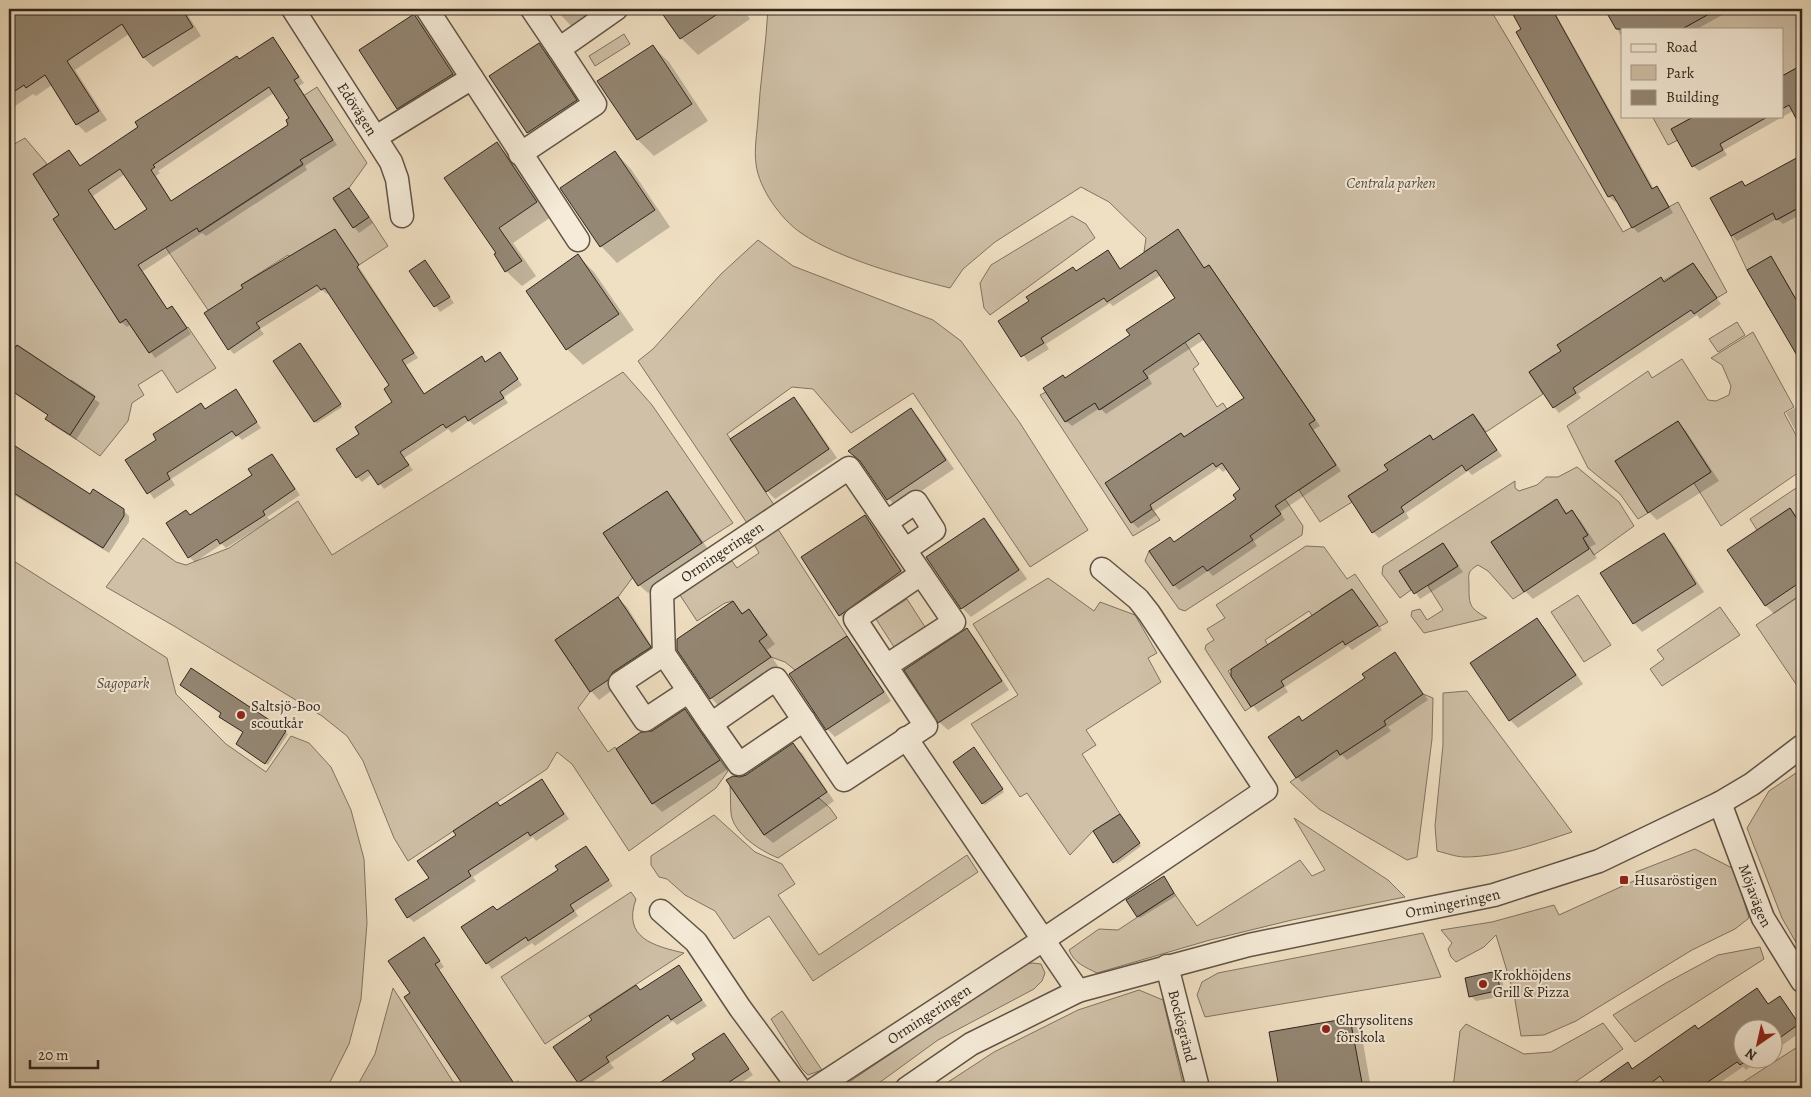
<svg xmlns="http://www.w3.org/2000/svg" width="1811" height="1097" font-family="Alegreya,serif">
<rect width="100%" height="100%" fill="#f0e0c3"/>
<filter id="stains"><feTurbulence type="fractalNoise" baseFrequency=".004" numOctaves="4"/><feColorMatrix values="0 0 0 0 .2 0 0 0 0 .09 0 0 0 0 .02 0 0 0 .5 -.17"/></filter>
<radialGradient id="worn" r=".72"><stop offset=".6" stop-color="#630" stop-opacity="0"/><stop offset="1" stop-color="#630" stop-opacity=".3"/></radialGradient>
<path fill="#cfc0a7" stroke="#807362" d="M768,9H1490L1623,232L1678,202L1727,292L1717,298L1693,263L1557,345L1565,357L1554,355L1529,372L1543,394L1486,432L1473,414L1442,434L1438,447L1430,435L1385,465L1393,478L1386,482L1380,475L1348,496L1352,502L1320,522L1299,490L1336,465L1314,432L1300,430L1315,420L1209,265L1198,272L1178,230L1144,252L1146,238L1109,202L1081,187L995,242L963,269L950,288C906,277 839,259 801,233C781,219 759,189 756,164C754,149 757,133 758,119C760,82 766,46 768,9Z
M1718,9H1802V65L1782,76V29H1682Z
M624,34L630,44L595,66L589,56Z
M317,87L367,163L349,188L333,199L353,228L369,217L388,246L359,265L335,229L296,253V266L288,255L241,285L248,296L208,310L166,248L188,233L192,221L200,232L303,165L296,154L307,156L332,140L310,105L300,98Z
M1652,116H1695L1672,129L1678,140L1668,145Z
M25,138L47,164L33,174L55,208H70L54,219L120,323L135,313L131,326L149,353L188,327L216,368L177,393L162,370L138,385L144,395L132,403L128,421L100,456L70,435L95,396L71,380L67,386L62,375L17,345L14,350L9,346V147Z
M1802,206V314L1781,326L1766,303L1790,289L1771,257L1747,270L1731,236L1773,213L1777,220Z
M1072,216L1086,224L1095,238L990,315L984,308L980,283L991,265Z
M758,240L793,266L933,320L961,341L1020,423L1088,530L1030,567L913,393L851,433L813,389L792,387L727,434L776,508L749,526L638,361L653,349L721,274Z
M1163,308L1199,364L1193,369L1217,407L1223,403L1249,442L1217,416L1194,430L1187,441L1181,433L1135,463L1109,489L1131,523L1152,509L1160,520L1133,536L1040,395L1046,392L1066,422L1088,407L1091,397L1100,410L1147,378L1139,364Z
M1737,322L1745,335L1718,352L1709,339Z
M1753,332L1794,407L1784,413L1802,446V470L1721,526L1694,483L1711,472L1678,421L1615,461L1648,513L1638,519L1620,494L1588,468L1567,426L1648,371L1652,378L1682,359L1708,400L1716,401L1729,395L1731,386L1722,365L1711,358Z
M623,372L652,405L733,523L702,543L667,491L603,533L633,577L618,597L555,640L590,692L578,708L608,752L615,747L652,804L720,760L728,771L716,788L629,851L572,764L557,752L547,769L408,861L394,838L363,761L347,736L322,716L174,626L106,587L143,538L176,562L186,565L229,548L298,501L332,555Z
M1577,467L1619,502L1634,526L1594,555L1583,538L1588,535L1572,510L1566,514L1556,499L1491,542L1524,592L1513,599L1488,571L1478,565C1466,572 1469,575 1469,587C1469,606 1470,608 1487,618L1424,633L1411,616L1412,611L1420,609L1427,620L1443,610L1428,586L1458,566L1443,543L1399,571L1411,590L1400,598L1382,574L1383,566L1515,481V488L1519,491L1537,485L1546,477H1558Z
M1267,472L1303,526L1302,535L1185,611L1179,609L1145,561L1149,551L1197,557L1207,571L1252,540L1246,529L1258,530L1281,514L1257,479Z
M1802,484V522L1800,523L1790,508L1757,530L1750,519Z
M776,526L847,636L795,670L785,662L771,657L759,641L767,635L749,609L742,614L733,601L725,603L697,621L674,586L707,576L732,561L737,568L759,553L752,541Z
M1306,546L1324,547L1347,579L1355,574L1388,622L1379,627L1352,589L1321,609L1316,621L1309,611L1265,640L1271,651L1257,653L1228,671L1251,707L1245,711L1205,649L1206,645L1214,640L1207,629L1225,618L1216,605Z
M9,558L167,658L176,694L226,744L266,772L291,736L309,743L331,767L351,810L364,859L367,923L361,999L349,1044L327,1088H175L167,1083L163,1088H9Z
M1048,578L1094,611L1100,602L1135,615L1157,653L1148,658L1161,682L1086,730L1096,745L1082,754L1120,814L1093,831L1070,855L1027,793L1020,797L971,724L1018,695L973,624Z
M1802,594V693L1756,625Z
M1578,595L1611,645L1584,662L1551,612Z
M907,599L925,627L894,647L876,619Z
M1720,607L1740,635L1662,686L1650,669L1664,659L1657,650Z
M1467,691L1572,832C1539,843 1500,857 1465,857C1456,857 1446,853 1437,851L1435,826L1443,745V693Z
M1423,694L1433,698L1432,739L1417,857L1407,860L1319,809L1290,782L1326,758L1332,743L1340,755L1386,725L1379,714L1392,715Z
M1802,769V944L1798,946L1782,918L1747,828L1769,791Z
M730,786L764,835L819,798L830,808L837,818L778,858C761,851 733,834 731,813C730,805 731,795 730,786Z
M714,815L755,852L782,864L795,884L778,895L819,955L967,855L978,872L813,981L769,916L734,939L715,911L685,895L667,879L659,877L651,865V856Z
M1294,818L1388,880L1405,897L1292,920L1210,940L1097,973C1085,967 1074,963 1069,950L1099,929L1118,930L1174,893L1197,926L1300,860L1312,876L1325,870Z
M1695,849L1734,869L1749,918L1735,929L1692,950L1576,1021L1544,1035L1521,1036L1514,994L1496,935L1484,947L1456,962L1451,957L1448,949L1452,943L1441,930L1492,922L1554,905L1559,915L1638,879L1636,872Z
M631,892L636,899C622,938 654,946 684,953L545,1044L501,977Z
M1423,933L1441,977L1205,1017L1197,995L1202,982L1218,973Z
M1760,947L1764,959L1635,1042L1613,1015L1666,983L1718,955Z
M1033,963L1041,964L1045,973L1042,981L1034,989L938,1040L872,1088H840L1025,964Z
M393,988L457,1088H356L375,1054Z
M1139,990L1163,1000L1184,1088H939L994,1052L1078,1010Z
M782,1011L822,1070L808,1075L802,1069L771,1019Z
M1603,1023L1623,1049L1571,1085L1563,1088H1453L1460,1031L1466,1024L1524,1054L1551,1052Z
M1802,1044V1088H1734Z"/>
<path fill="#0003" fill-rule="evenodd" d="M9,9H184L201,36L153,67L144,58L129,34L75,70L107,120L86,133L77,124L52,85L36,96L33,94L9,110Z
M555,9H609L576,31Z
M661,9H743L750,19L698,55L681,38Z
M1511,9H1553L1654,189L1656,188L1662,193L1673,213L1638,233L1633,227L1618,200L1615,202L1609,197L1518,32L1523,30Z
M1622,9H1733L1697,29H1622V38L1610,16Z
M414,16L425,27L463,86L409,119L398,108Z
M273,38L304,83L299,86L337,145L305,166L307,170L206,236L202,233L143,271L168,310L172,307L178,313L191,334L155,358L131,324L127,327L121,322L61,215L69,151L81,167ZM274,93L291,118L290,125L172,202L156,176L160,173L158,171ZM125,174L149,210L116,231L93,196Z
M539,45L555,61L592,117L545,149L528,132L491,77Z
M652,46L669,62L708,121L654,156L638,140L599,81Z
M1802,67V122L1793,111L1724,150L1727,155L1699,171L1693,166L1697,116H1782V78Z
M497,144L512,159L551,217L513,243L536,276L522,286L506,271L498,254Z
M615,152L631,169L670,227L617,263L601,246Z
M1802,156V214L1783,224L1777,219L1737,241L1732,235L1742,183L1746,187Z
M348,190L373,223L359,233L354,227Z
M335,230L418,358L406,365L425,395L482,358L486,362L500,353L522,385L504,397L508,403L474,425L469,421L452,433L448,429L404,458L413,470L384,489L372,474L362,482L357,477L361,434L394,402L390,386L329,293L327,294L322,290L260,329L264,334L234,354L229,349Z
M1178,231L1205,269L1209,266L1214,272L1320,426L1313,430L1341,471L1280,512L1285,520L1254,541L1257,546L1213,576L1208,571L1179,590L1174,585L1175,543L1238,500L1241,490L1227,469L1223,472L1219,468L1154,511L1157,515L1138,528L1132,522L1185,438L1245,398L1205,339L1148,376L1152,384L1106,414L1100,408L1072,426L1066,421L1065,379L1132,336L1177,298L1161,275L1113,306L1110,303L1046,344L1049,349L1028,362L1000,321L1108,252L1121,270Z
M578,256L594,272L634,330L583,365L567,349Z
M1771,258L1802,308V361L1772,308Z
M425,262L454,303L440,312L411,271Z
M1693,265L1721,304L1700,319L1697,315L1578,394L1581,398L1559,413L1554,407L1665,283Z
M9,341L100,403L76,440L52,425L47,419L49,416L9,390Z
M302,347L342,407L317,423L314,421Z
M236,391L261,428L242,440L238,436L171,479L175,485L154,499L127,460Z
M794,398L802,407L837,458L775,499L767,491Z
M1802,404V443L1786,413Z
M911,410L919,418L954,469L896,508L863,464Z
M1473,416L1502,456L1472,475L1468,471L1406,513L1409,518L1379,538L1373,532L1389,470L1430,437L1434,441Z
M1678,422L1686,431L1719,481L1657,520L1649,512Z
M9,443L90,496L123,510L129,516V522L109,553L9,492Z
M272,455L300,495L267,517L270,520L226,548L222,544L195,562L189,557L186,511L191,516L254,476Z
M667,492L675,501L710,552L648,593L639,585Z
M1556,501L1568,514L1571,511L1580,520L1596,544L1590,547L1597,558L1533,599L1525,591Z
M1790,510L1802,523V595L1774,614L1766,606L1729,551Z
M865,517L873,525L909,580L848,623L840,615Z
M984,519L992,528L1027,579L971,617L962,608L927,557Z
M1664,534L1672,543L1704,592L1642,632L1634,623L1602,574Z
M1443,544L1463,572L1420,599L1401,571Z
M1352,591L1382,630L1352,650L1348,646L1285,687L1288,692L1258,712L1232,676Z
M618,598L627,607L658,656L599,700L591,691Z
M733,603L743,614L749,610L757,619L775,644L767,650L778,666L720,707L711,698L678,649Z
M1536,619L1545,628L1583,684L1518,728L1510,720Z
M967,630L975,638L1009,690L948,730L939,722Z
M846,637L855,646L891,701L835,737L827,729Z
M1395,653L1428,700L1388,727L1391,731L1347,760L1342,755L1302,782L1297,777L1299,718L1303,722L1367,679Z
M192,670L288,734L268,765L237,744L245,733L223,713L181,685Z
M685,711L694,719L728,769L662,812L653,803L618,749L653,732Z
M793,745L802,753L834,801L773,843L764,835L740,778L747,776Z
M976,751L1004,792L985,805L983,803Z
M542,781L569,819L536,841L533,837L473,877L476,881L414,922L408,917L501,807Z
M1122,818L1141,846L1117,864L1095,832Z
M586,847L613,886L575,911L578,916L535,946L532,943L492,969L487,963L497,911L560,870Z
M1166,880L1176,896L1140,918L1138,916Z
M424,939L444,967L439,970L514,1083L518,1080L525,1088H467L406,997L411,994Z
M678,966L707,1006L677,1025L673,1021L610,1063L614,1068L584,1088L578,1083L641,991Z
M1496,972L1502,978L1505,996L1476,1001L1471,996Z
M1757,989L1769,1005L1785,1004L1802,1031L1774,1051V1030H1744V1060H1761L1746,1070L1743,1067L1712,1088H1593L1628,1064L1634,1070L1698,1030Z
M1350,1020L1361,1031L1371,1088H1280L1271,1033Z
M724,1034L753,1075L733,1088H654L697,1060Z"/>
<path fill="#948774" stroke="#30261e" fill-rule="evenodd" d="M9,9H182L193,27L143,58L122,24L67,61L99,111L76,125L45,75L26,88L24,85L9,95Z
M659,9H725L680,39Z
M1510,9H1552L1652,189L1657,186L1669,207L1632,228L1613,195L1608,197L1516,32L1521,29Z
M1620,9H1718L1682,29H1616L1608,15Z
M414,14L453,74L397,109L359,50Z
M273,37L299,77L294,80L333,140L300,160L303,164L199,232L197,228L138,265L167,309L172,306L187,328L149,353L126,319L120,323L89,275L53,219L59,215L33,174L69,150L80,166L138,127L135,122L237,56L239,59ZM269,87L289,118L286,120L288,125L171,201L151,170L155,167L153,165ZM120,169L147,209L115,230L88,190Z
M539,43L577,100L527,133L489,76Z
M653,45L692,104L637,140L597,81Z
M1802,65V130L1789,105L1782,109V76Z
M1695,116H1769L1720,144L1723,150L1692,167L1671,129Z
M497,142L537,202L499,228L522,261L505,272L494,254L496,253L444,178Z
M615,151L655,210L600,247L560,188Z
M1802,155V206L1776,220L1773,213L1731,236L1710,198L1742,181L1745,186Z
M349,188L369,217L353,228L333,198Z
M335,229L359,265L357,267L414,353L402,360L424,394L482,356L485,362L500,352L518,379L500,392L504,398L468,421L465,416L446,428L443,424L400,452L409,465L378,485L368,470L356,478L336,449L359,434L355,427L392,402L384,389L389,385L325,288L321,290L317,285L256,323L260,328L228,350L204,313L243,288L241,285Z
M1178,229L1204,268L1209,265L1315,420L1309,424L1336,465L1275,506L1281,514L1250,536L1253,540L1207,571L1203,566L1173,586L1149,551L1170,537L1174,542L1236,499L1233,495L1240,489L1222,463L1216,467L1213,463L1150,505L1152,509L1131,523L1105,483L1181,433L1184,437L1244,398L1199,333L1143,371L1148,378L1099,410L1095,403L1065,422L1043,388L1063,375L1065,378L1130,335L1126,330L1175,298L1156,270L1107,302L1104,298L1041,338L1044,343L1021,357L998,321L1029,301L1026,297L1073,267L1076,271L1108,250L1120,269Z
M578,254L619,314L566,350L526,291Z
M1771,256L1802,310V364L1747,270Z
M425,260L450,297L434,307L409,271Z
M1693,263L1717,298L1694,314L1691,310L1573,388L1576,393L1553,408L1529,372L1561,351L1557,345L1661,277L1664,282Z
M300,343L341,404L314,422L273,361Z
M17,345L95,397L70,435L45,419L48,415L9,389V357Z
M236,389L257,422L236,436L232,431L167,473L170,479L147,494L125,460L156,440L153,434L201,403L205,409Z
M794,397L829,449L766,492L730,439Z
M911,408L946,460L887,500L860,461L848,451Z
M1473,414L1497,450L1466,471L1462,465L1401,507L1404,512L1372,533L1348,496L1388,470L1384,465L1430,435L1433,440Z
M1678,421L1711,472L1648,513L1615,461Z
M9,442L90,494L93,489L124,509V516L103,548L9,490Z
M272,454L295,489L263,511L265,515L220,544L217,539L188,558L166,523L186,510L190,515L252,475L248,469Z
M667,491L702,543L638,586L603,533Z
M1557,499L1566,514L1572,510L1588,535L1583,538L1589,549L1524,592L1491,542Z
M1790,508L1802,527V581L1765,606L1727,550Z
M865,515L901,571L839,616L801,557Z
M984,518L1019,570L961,609L926,557Z
M1664,533L1696,584L1633,624L1600,573Z
M1443,543L1458,566L1414,594L1399,571Z
M1352,589L1378,625L1345,645L1343,641L1281,681L1284,686L1251,707L1231,676V669Z
M618,597L651,647L613,672L608,680L590,692L555,640Z
M733,601L742,614L749,609L767,635L759,641L771,657L710,699L677,650V639Z
M1537,618L1576,675L1509,721L1470,663Z
M967,628L1002,681L938,723L904,670Z
M847,636L884,692L826,730L789,674Z
M1395,652L1423,694L1384,721L1386,725L1340,755L1337,750L1296,778L1268,737L1299,716L1302,721L1365,678L1362,674Z
M191,668L286,731L265,764L236,744L243,732L219,717L221,713L180,685Z
M685,709L720,760L652,804L616,749L641,732L652,731Z
M793,743L827,792L764,835L726,780L733,776L740,777L746,775Z
M974,747L1003,789L982,804L953,762Z
M542,779L564,814L530,836L528,832L468,871L471,876L407,918L395,899L429,878L417,861L456,835L453,831L497,802L500,806Z
M1120,814L1140,843L1113,863L1093,831Z
M586,846L609,880L570,905L574,911L528,941L526,937L486,964L461,927L493,906L497,910L558,870L555,866Z
M1164,876L1174,893L1137,917L1126,900Z
M424,937L440,961L435,964L517,1088H465L404,997L410,993L388,961Z
M679,965L702,1000L671,1020L668,1015L606,1057L609,1062L578,1083L553,1047L592,1020L589,1016L636,985L640,990Z
M1497,971L1500,990L1469,997L1465,978Z
M1757,988L1768,1004L1780,996L1799,1024L1774,1042V1030H1744V1060H1748L1740,1065L1737,1062L1699,1088H1668L1660,1076L1645,1088H1591L1628,1062L1632,1069L1695,1025L1698,1029Z
M1350,1018L1363,1088H1279L1269,1032Z
M724,1033L749,1069L720,1088H652L695,1059L692,1054Z"/>
<g fill="none" stroke-linecap="round" stroke-linejoin="round">
<g stroke="#605447" stroke-width="25">
<g id="minor">
<path id="s1" d="M293,9L391,162L397,179L402,216"/>
<path d="M532,9L559,49L616,9"/>
<path d="M472,78L578,240"/>
<path d="M376,137L472,78L427,9"/>
<path d="M520,154L595,104L559,49"/>
<path d="M849,468L954,622L886,666L926,726L844,780L776,679L711,724L664,654L662,593Z"/>
<path d="M887,522L916,502L934,530L905,550"/>
<path d="M664,654L620,683L645,720L689,691"/>
<path d="M886,666L855,619L921,574"/>
<path d="M711,724L739,764L804,720"/>
<path d="M906,738L1078,991"/>
<path id="s2" d="M1720,803L1763,918L1802,981"/>
<path d="M661,911L696,942L740,1008L799,1088"/>
<path id="s3" d="M1167,966L1198,1088"/>
<path id="s4" d="M816,1088L1043,940L1266,790L1149,613L1138,599L1102,569"/>
<path id="s5" d="M907,1088L971,1044L1078,991L1249,945L1494,895L1599,861L1720,803L1752,784L1802,746"/>
</g>
</g>
<use href="#minor" stroke="#f5ebd8" stroke-width="22"/>
</g>
<g fill="#8f2418" stroke="#f5ebd8" stroke-width="2">
<circle cx="241" cy="715" r="5"/>
<rect x="1619" y="875" width="10" height="10" rx="2.5"/>
<circle cx="1483" cy="984" r="5"/>
<circle cx="1326" cy="1029" r="5"/>
</g>
<g text-anchor="middle" stroke-width="4" stroke-linejoin="round" paint-order="stroke">
<g font-size="15" fill="#30261e" stroke="#f5ebd8">
<text dy="5" stroke="none"><textPath href="#s1" startOffset="119">Edövägen</textPath></text>
<text transform="translate(722 552) rotate(-34)" y="5">Ormingeringen</text>
<text dy="5" stroke="none"><textPath href="#s2" startOffset="99">Möjavägen</textPath></text>
<text dy="5" stroke="none"><textPath href="#s5" startOffset="582">Ormingeringen</textPath></text>
<text dy="5" stroke="none"><textPath href="#s4" startOffset="135">Ormingeringen</textPath></text>
<text dy="5" stroke="none"><textPath href="#s3" startOffset="62">Bockögränd</textPath></text>
</g>
<g font-size="15" font-style="italic" fill="#584c40" stroke="#f5ebd8">
<text x="1391" y="188">Centrala parken</text>
<text x="123" y="688">Sagopark</text>
</g>
<g font-size="15" fill="#30261e" stroke="#f5ebd8" text-anchor="start">
<text x="251" y="711">Saltsjö-Boo<tspan x="251" dy="17">scoutkår</tspan></text>
<text x="1634" y="885">Husaröstigen</text>
<text x="1493" y="980">Krokhöjdens<tspan x="1493" dy="17">Grill &amp; Pizza</tspan></text>
<text x="1336" y="1025">Chrysolitens<tspan x="1336" dy="17">förskola</tspan></text>
</g>
</g>
<rect width="1811" height="1097" fill="none" stroke="#f0e0c3" stroke-width="30"/>
<rect x="10" y="10" width="1791" height="1077" fill="none" stroke="#30261e" stroke-width="2.5"/>
<rect x="15" y="15" width="1781" height="1067" fill="none" stroke="#30261e"/>
<rect x="1621" y="28" width="162" height="90" fill="#f5ebd8" stroke="#a69c8e"/>
<rect x="1631" y="44" width="25" height="8" fill="#f5ebd8" stroke="#a69c8e"/>
<text x="1666" y="52" font-size="15" fill="#30261e">Road</text>
<rect x="1631" y="65" width="25" height="15" fill="#cfc0a7" stroke="#a69c8e"/>
<text x="1666" y="78" font-size="15" fill="#30261e">Park</text>
<rect x="1631" y="90" width="25" height="15" fill="#948774" stroke="#a69c8e"/>
<text x="1666" y="102" font-size="15" fill="#30261e">Building</text>
<g transform="translate(1758 1044) rotate(214)"><circle r="24" fill="#f5ebd8" stroke="#a69c8e"/>
<path d="M0-4L9 19L0 12L-9 19Z" fill="#8f2418"/>
<text y="-8" font-size="14" font-weight="bold" text-anchor="middle" fill="#30261e">N</text>
</g>
<path d="M30 1060v8h68v-8" fill="none" stroke="#30261e" stroke-width="2.5"/>
<text x="38" y="1060" font-size="15" fill="#30261e" stroke="#f5ebd8" stroke-width="4" paint-order="stroke">20 m</text>
<rect width="100%" height="100%" filter="url(#stains)"/>
<rect width="100%" height="100%" fill="url(#worn)"/>
</svg>
